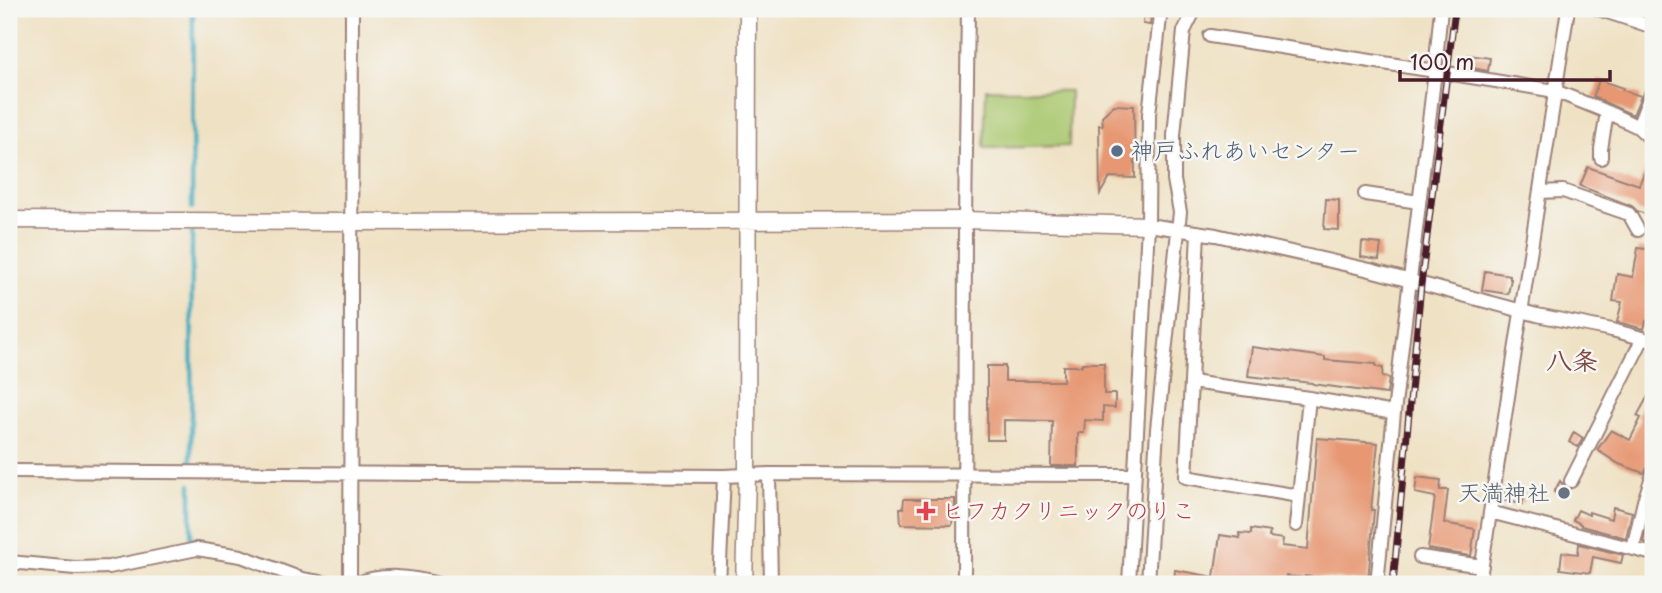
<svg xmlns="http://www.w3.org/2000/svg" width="1662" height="593" font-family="'Playpen Sans','Klee One',sans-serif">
<rect width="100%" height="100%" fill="#f6f6f2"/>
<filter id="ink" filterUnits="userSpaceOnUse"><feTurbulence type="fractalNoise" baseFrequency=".0143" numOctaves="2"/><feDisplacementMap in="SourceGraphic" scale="14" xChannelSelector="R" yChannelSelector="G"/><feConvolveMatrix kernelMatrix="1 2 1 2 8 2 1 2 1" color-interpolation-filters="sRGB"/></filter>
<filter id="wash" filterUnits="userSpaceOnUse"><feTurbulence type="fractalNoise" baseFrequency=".00686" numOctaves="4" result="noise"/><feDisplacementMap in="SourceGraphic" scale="28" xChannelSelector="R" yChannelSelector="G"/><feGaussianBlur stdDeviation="1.57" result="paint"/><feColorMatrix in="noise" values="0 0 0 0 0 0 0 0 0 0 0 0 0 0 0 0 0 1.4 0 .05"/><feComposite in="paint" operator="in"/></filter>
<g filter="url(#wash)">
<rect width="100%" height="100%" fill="#efe1c3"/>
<path fill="#aac870" stroke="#7a744e" stroke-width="2" d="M986,89L1070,91L1069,146L984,148Z"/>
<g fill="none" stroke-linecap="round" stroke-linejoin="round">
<path stroke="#3da9bd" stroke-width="4.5" d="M192,208L193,9
M191,461L192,233
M191,541V484"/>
</g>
<g id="blocks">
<path fill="#e79873" d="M1144,9H1152L1150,25L1143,24Z
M1469,55L1490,58L1488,71L1467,67Z
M1599,80L1623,88L1622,90L1641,96L1633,115L1593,97Z
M1114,105L1134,106L1135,178L1110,177L1100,194L1099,125H1103L1102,116Z
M1649,161L1653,163V178L1649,189L1653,190V217L1637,211L1632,206L1580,186L1588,167L1639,185Z
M1326,199L1339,200V230L1324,229Z
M1362,242L1381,244L1379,260L1361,257Z
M1638,248L1652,250L1653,252V301L1649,321H1646L1644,329L1617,322L1622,302L1613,301L1617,274L1633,277Z
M1485,271L1510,275V279H1511L1508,294L1482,290Z
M1252,347L1325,357V360L1376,364V367L1383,368L1382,377L1389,378L1387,394L1313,384L1312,383L1248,376Z
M1082,363H1104V394H1115V408L1103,407V421L1085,420L1084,433H1078V466H1051L1052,421L1004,420V440H987V366H1005V381H1063V366H1082Z
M1653,387V447L1648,456L1653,459L1651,466L1647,468L1644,473L1619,464L1597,450L1611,430L1630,440L1641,418L1637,416Z
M1574,432L1583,438L1578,447L1569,442Z
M1317,438L1378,443L1371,510H1374L1368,582L1305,576V578L1286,576L1284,584H1174L1175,570L1214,577L1220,535L1240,538L1239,533L1251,534V529L1270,532L1269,537L1283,539L1282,546L1308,549Z
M1417,477L1441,480L1440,490H1448L1444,523L1475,529L1471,556L1428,549L1435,497L1415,493Z
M1560,481L1566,488L1570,489L1565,497L1554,492Z
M1504,488L1525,493L1522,504L1502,500Z
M904,499H955V512H953L952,525L901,524L900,508H903Z
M1613,507L1632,512L1626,538L1581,526V524L1573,520L1578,510L1589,515V512L1611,519Z
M1650,516L1653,517V544L1643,542Z
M1579,544L1623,555L1621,563L1593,557L1590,573L1560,569L1562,552L1578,554Z"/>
</g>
</g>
<g filter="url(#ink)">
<use href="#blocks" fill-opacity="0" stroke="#9c8077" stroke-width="2"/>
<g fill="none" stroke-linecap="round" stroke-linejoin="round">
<g stroke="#9c8077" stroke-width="16">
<path id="minor" d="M1441,9L1435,71L1555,91L1607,112L1601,149V158
M1598,9L1653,27
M1210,36L1435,71L1394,413L1377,584
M1607,112L1638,127L1653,141
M1638,127L1653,89
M1540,192L1563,191L1629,214L1638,230
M1365,194L1419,202
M1148,225L1216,235L1370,270L1537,315L1612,330L1653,341
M1191,382L1198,232
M1309,398L1191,382L1186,477L1299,496L1309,398L1394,413
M9,471L724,476L769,474L1134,475
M769,474L771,584
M1571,481L1643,338
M1490,512L1653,554
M1296,525L1299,496
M1633,548L1644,501L1653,474
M1420,557L1482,566
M9,562L75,568L109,567L197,549L241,556L302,579L331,584
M350,584L352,9
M356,584C380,573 412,576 438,584
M719,584L724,476
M964,584L965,220L968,9
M1129,584L1148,225L1149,114L1161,9
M1148,584L1157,429L1180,212L1174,180V135L1184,31L1195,9
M1479,584L1568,9"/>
</g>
<g stroke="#9c8077" stroke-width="19">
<path id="tertiary" d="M9,220L352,222L965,220L1148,225
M744,584L747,476L748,9"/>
</g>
<use href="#minor" stroke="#fff" stroke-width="12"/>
<use href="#tertiary" stroke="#fff" stroke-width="16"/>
<g stroke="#4a1f2b" stroke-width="7">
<path id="rail" d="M1393,584L1421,285L1455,9"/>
</g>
<use href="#rail" stroke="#f6f6f2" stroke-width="4.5" stroke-dasharray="13" stroke-linecap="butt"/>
</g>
</g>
<circle fill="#5c6f8a" stroke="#f6f6f2" stroke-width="2.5" cx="1117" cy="151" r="7"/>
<circle fill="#6b7280" stroke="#f6f6f2" stroke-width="2.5" cx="1564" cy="493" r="7"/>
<path fill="#e0444e" stroke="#f6f6f2" stroke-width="2.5" d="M922.5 500.5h7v7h7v7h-7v7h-7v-7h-7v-7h7z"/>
<g text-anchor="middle" stroke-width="5" stroke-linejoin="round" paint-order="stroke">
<g font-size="23" fill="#4e5e75" stroke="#f6f6f2" text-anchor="start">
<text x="1131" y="159">神戸ふれあいセンター</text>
</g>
<g font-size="23" fill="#5b616d" stroke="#f6f6f2" text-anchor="end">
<text x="1550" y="501">天満神社</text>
</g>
<g font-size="23" fill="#be3a42" stroke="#f6f6f2" text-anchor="start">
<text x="942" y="519">ヒフカクリニックのりこ</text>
</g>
<g font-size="26" font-weight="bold" fill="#814944" stroke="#f6f6f2">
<text x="1572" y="370">八条</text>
</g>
</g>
<rect width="1662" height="593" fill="none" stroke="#f6f6f2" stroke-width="35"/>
<path d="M1400 70v10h210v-10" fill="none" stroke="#4a1f2b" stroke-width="3.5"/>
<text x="1410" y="70" font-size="21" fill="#4a1f2b" stroke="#f6f6f2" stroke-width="5" paint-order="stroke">100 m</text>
</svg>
